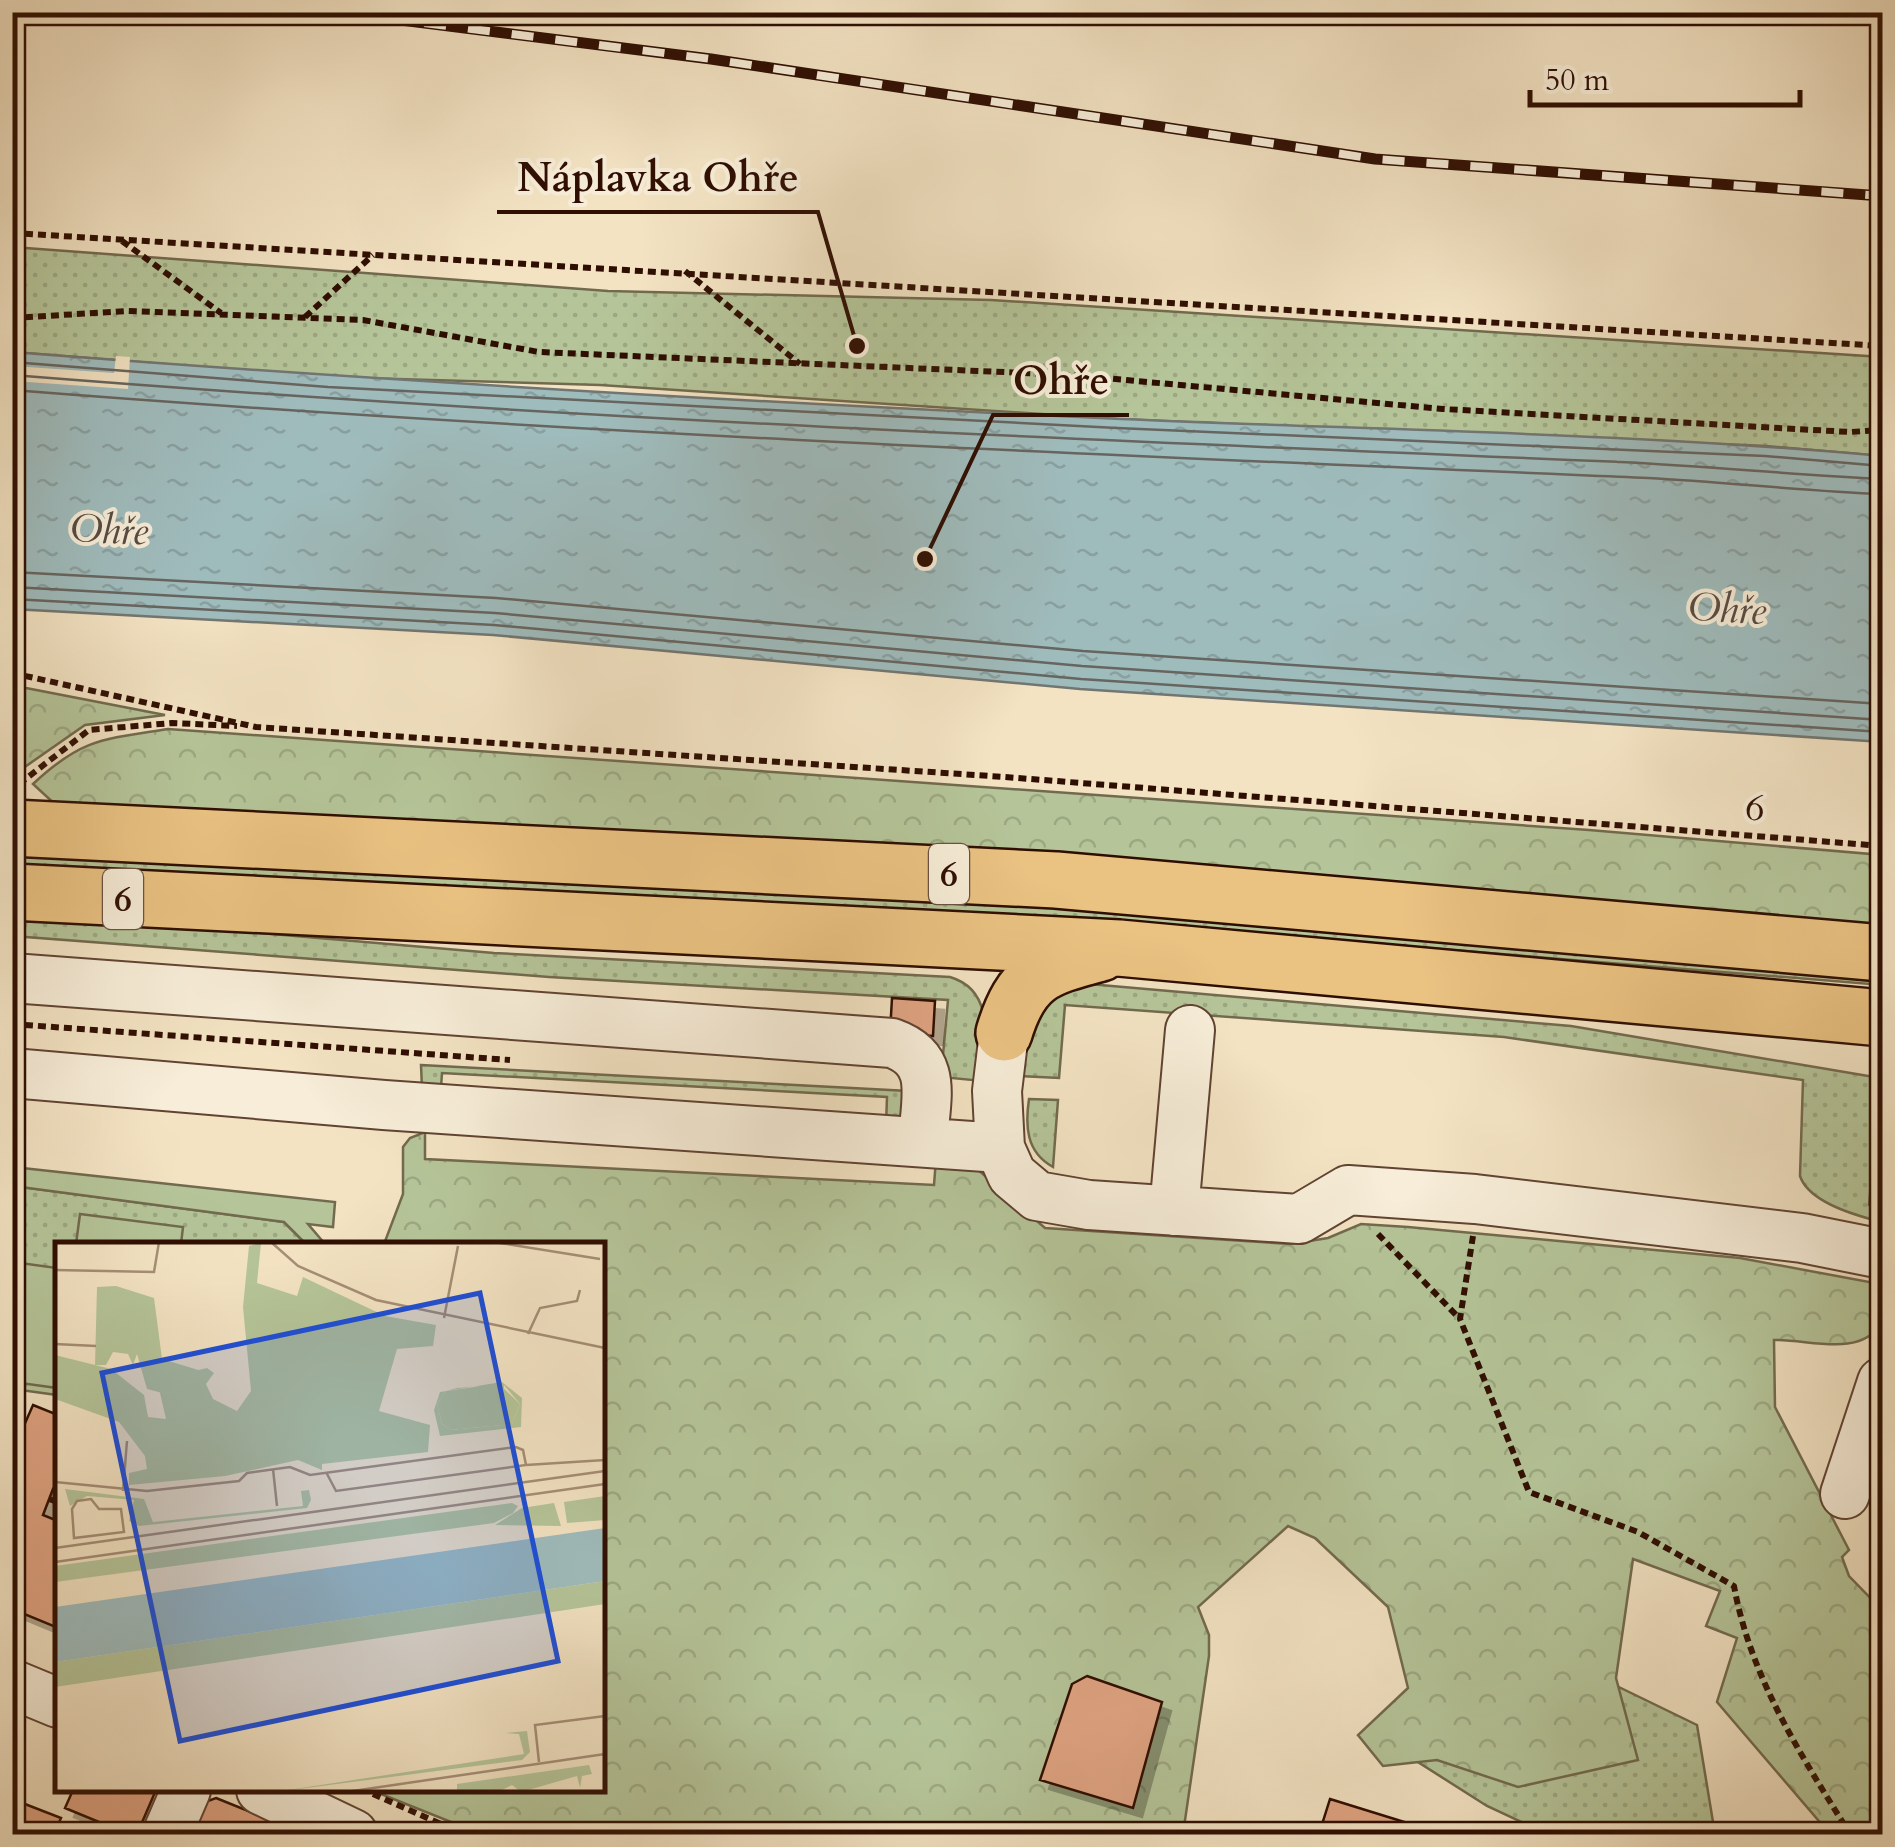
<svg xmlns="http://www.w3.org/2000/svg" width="1895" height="1847" font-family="Cardo,serif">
<defs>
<pattern id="grass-dots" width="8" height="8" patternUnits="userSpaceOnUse" patternTransform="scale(2.5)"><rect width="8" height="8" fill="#b5c599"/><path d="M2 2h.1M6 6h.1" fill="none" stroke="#9ca882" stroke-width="1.8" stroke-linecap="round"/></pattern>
<pattern id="forest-crowns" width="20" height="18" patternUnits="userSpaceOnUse" patternTransform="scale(2.5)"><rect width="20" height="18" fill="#b5c599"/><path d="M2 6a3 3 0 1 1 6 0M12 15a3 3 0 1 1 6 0" fill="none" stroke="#9ca882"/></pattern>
<pattern id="water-ripples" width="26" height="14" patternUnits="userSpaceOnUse" patternTransform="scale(2.5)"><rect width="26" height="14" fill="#9fbcbd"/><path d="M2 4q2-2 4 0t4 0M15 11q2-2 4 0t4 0" fill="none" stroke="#89a0a1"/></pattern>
<filter id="shadow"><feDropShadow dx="9" dy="9" stdDeviation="0" flood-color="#0004"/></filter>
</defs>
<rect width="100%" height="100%" fill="#f3e3c3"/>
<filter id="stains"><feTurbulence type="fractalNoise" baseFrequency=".002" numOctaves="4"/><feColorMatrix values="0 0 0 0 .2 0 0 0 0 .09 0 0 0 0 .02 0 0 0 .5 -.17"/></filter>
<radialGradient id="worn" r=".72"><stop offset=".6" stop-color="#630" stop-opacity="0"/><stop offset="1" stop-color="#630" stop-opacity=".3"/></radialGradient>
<path fill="url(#grass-dots)" stroke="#726a4e" stroke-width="2.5" d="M12,247L608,291L991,300L1882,357V456L1766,446L1117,419L600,385L328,377L13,352Z
M12,849L1192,914L1882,970V985L1192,929L13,864Z
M12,912L494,953L950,977C997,991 984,1043 982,1081L941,1077L948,1000L549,977L13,936Z
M1089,984L1571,1026L1874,1077L1882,1081V1162H1873L1869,1205L1882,1210V1222C1857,1216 1809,1203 1800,1176L1803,1080L1504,1037L1065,1005L1059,1078L1020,1076L1037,997Z
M421,1065L908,1091L905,1116L886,1125L887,1097L442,1073L440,1102L422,1088Z
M1029,1099L1058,1100L1053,1167C1026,1152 1025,1126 1029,1099Z
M13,1186L284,1222L306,1244H58L57,1395L13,1389Z
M1557,1657L1697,1725L1715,1834H1547L1487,1806L1399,1750Z"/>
<path fill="url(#forest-crowns)" stroke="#726a4e" stroke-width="2.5" d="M13,685L26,688L165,715L85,725L19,771H13Z
M168,729L1589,830L1882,855V925L1482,891L58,807L33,784C82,738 104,739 168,729Z
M425,1132V1159L934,1185L936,1159L976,1168L1045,1228L1291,1244L1328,1238L1361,1224L1408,1227L1740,1258L1880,1284L1882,1324C1857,1358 1810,1339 1774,1340L1775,1407L1849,1550L1842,1557L1849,1576L1882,1610V1834H1830L1717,1702L1737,1638L1706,1626L1720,1591L1633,1559L1616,1678L1638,1760L1518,1787L1437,1760L1383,1766L1358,1735L1408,1688L1388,1607L1315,1538L1288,1526L1198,1607L1209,1635V1656L1183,1834H481L371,1790H602V1244H384L403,1194V1147L410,1138Z"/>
<path fill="#b5c599" stroke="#726a4e" stroke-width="2.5" d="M13,1167L335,1202L333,1227L308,1224L325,1244H306L284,1222L13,1186Z
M80,1214L183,1227L181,1244H76Z
M13,1262L57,1268V1388L13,1382Z"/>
<path fill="url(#water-ripples)" stroke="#727672" stroke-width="2.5" d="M12,352C382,381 751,402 1121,419C1375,430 1630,433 1882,456V742L1080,689L493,635L13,609Z"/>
<path fill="#f3e3c3" d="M116,356L130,357L128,389L13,381V366L114,373Z"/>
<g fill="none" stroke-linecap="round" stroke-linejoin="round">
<path stroke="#676560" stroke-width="2.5" d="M12,362L328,387L1117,428L1765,456L1882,466
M12,375C547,418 1084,440 1620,462C1707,466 1795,475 1882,479
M12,390C557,433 1102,455 1648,478C1726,482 1804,491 1882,494
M12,572L496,598L1083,651L1882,704
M12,587L495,613L1082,666L1882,720
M12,599L494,625L1081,679L1882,732"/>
</g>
<path fill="#e0a483" stroke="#2f0e02" stroke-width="2.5" filter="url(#shadow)" d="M892,998L935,1001L933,1036L890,1033Z
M33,1405L58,1415V1491L53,1489L43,1515L58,1521V1628L12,1609V1453Z
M1087,1676L1162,1702L1133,1808L1040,1780L1072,1684Z
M73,1790H156L137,1834H94L99,1822L65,1808Z
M216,1798L305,1834H191L205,1802Z
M12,1799L61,1818L54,1834H12Z
M1330,1799L1443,1834H1319Z"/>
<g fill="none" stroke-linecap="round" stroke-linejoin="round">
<g stroke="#604332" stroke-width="52">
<path id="minor" d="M12,978L892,1043C940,1060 925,1099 923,1142
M1004,1033L997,1091L1000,1148L1012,1175L1037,1196L1089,1205L1299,1219L1348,1190L1475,1199L1802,1238L1882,1254
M12,1073L384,1105L1000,1148
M1174,1211L1190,1030
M1845,1494L1882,1382
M12,1684L58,1703
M261,1790L353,1834
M167,1834L186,1790"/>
</g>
<g stroke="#2f0e02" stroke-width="60">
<path id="highway" d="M12,828L1056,880L1882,953
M12,892L1119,948L1882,1018
M1004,1033C1022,973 1045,968 1101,953"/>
</g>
<path stroke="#2f0e02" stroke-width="6" stroke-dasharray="8 5" stroke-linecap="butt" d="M12,233L1882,346
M122,241L221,313
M685,271L800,364
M305,317L373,255
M12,318L128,311L363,320L539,352L1071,375L1443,409L1850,432L1882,430
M12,673L256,727L1005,777L1882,846
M19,784L89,730L172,723L237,726
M12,1024L510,1060
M1378,1234L1459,1318
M1473,1236L1460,1319L1529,1492L1638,1532L1734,1586C1751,1679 1801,1755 1850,1834
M49,1499L58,1502
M373,1794L464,1834"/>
<use href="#minor" stroke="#f7edd8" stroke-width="48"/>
<use href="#highway" stroke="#eac282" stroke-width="55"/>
<g stroke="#2f0e02" stroke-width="11">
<path id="rail" d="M337,12L711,59L1375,159L1882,196"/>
</g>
<use href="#rail" stroke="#f7edd8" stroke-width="8" stroke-dasharray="22" stroke-linecap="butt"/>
</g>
<g text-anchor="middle" stroke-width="8" stroke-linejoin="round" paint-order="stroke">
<g fill="#f7edd8" stroke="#6b5142" stroke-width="2.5">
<rect x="929" y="844" width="40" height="60" rx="8"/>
<rect x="103" y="869" width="40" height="60" rx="8"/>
</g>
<g font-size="35" font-weight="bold" fill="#2f0e02">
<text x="949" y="886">6</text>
<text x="123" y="911">6</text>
</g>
<g font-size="38" fill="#2f0e02" stroke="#f7edd8">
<text transform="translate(1755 807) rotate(4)" y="13">6</text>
</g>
<g font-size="40" font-style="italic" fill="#564b43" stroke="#f7edd8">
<text transform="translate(109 529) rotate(2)" y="14">Ohře</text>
<text transform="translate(1727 608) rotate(3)" y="14">Ohře</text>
</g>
</g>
<g transform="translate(55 1242)">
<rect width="550" height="550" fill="#f3e3c3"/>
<path d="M61,44L99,56L107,117L150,130L123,155L92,147L82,112L78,123L73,112L58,110L51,123H40L42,45ZM445,143L465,162L457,182L395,188L387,182L382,162L391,149ZM10,247L89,257L98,280L248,264L246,249L254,248L256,258L252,266L84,284L74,279L79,258L32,254L15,264ZM550,254V278L512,281L509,260ZM550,339V362L0,445V420ZM472,489L475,510L467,518L220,550L469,512L464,492L451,491ZM534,523L537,532L527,534L525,546L522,534L466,550L457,543L443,550H402V542Z" fill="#b5c599"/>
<path d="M206,1L202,41L242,54L248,35L330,74L381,83L378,104L342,107L324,169L375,183L373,210L267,222V228L243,218L170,234L74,243V231L92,227L90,214L64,180L0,157V113L56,127L89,153L93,175L111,177L102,138L152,126L159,131L151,142L158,157L182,169L196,149L188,65L194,4ZM457,261L463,264L458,271L439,281L0,340V324ZM499,261L506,284L440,283L467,266Z" fill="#b5c599"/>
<path d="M447,140L467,156L466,185L385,194L379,168L385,150ZM449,143L465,162L457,182L395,188L387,182L382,162L391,149L402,146L426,144L400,148L402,172L413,171L414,182L436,180L435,169L450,168Z" fill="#b5c599" fill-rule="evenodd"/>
<path d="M550,286V339L0,420V365Z" fill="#9fbcbd"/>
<path fill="none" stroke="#a58e76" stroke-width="2.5" d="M216,0L243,24L321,58L550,106M439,0L545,17M0,28L99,30L104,0M389,76L403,4M473,92L485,66L522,59L525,48M0,102L41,104M471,223L550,218M218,227L222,264M0,240L92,249L184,239L192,231L235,225L255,233L461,205L468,208L471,223L281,249L271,230M68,249L72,199M36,257L44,267H66L69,290L19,296L17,267L22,259ZM0,306L550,229M0,320L550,242M484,520L480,483L550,474M291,550L550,512"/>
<path fill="#1d4ed8" fill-opacity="0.15" stroke="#1d4ed8" stroke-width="5" d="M425,51L503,419L125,499L47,131Z"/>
<rect width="550" height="550" fill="none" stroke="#2f0e02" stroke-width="5"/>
</g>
<path fill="none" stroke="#2f0e02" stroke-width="4" d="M857 346L818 212H497M925 559L993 415H1129"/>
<g fill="#2f0e02" stroke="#f7edd8" stroke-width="4">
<circle cx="857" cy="346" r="10"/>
<circle cx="925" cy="559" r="10"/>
</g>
<g font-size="40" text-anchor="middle" font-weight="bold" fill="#2f0e02" stroke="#f7edd8" stroke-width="8" stroke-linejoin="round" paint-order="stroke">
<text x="658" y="191">Náplavka Ohře</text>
<text x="1061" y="394">Ohře</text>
</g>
<rect width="1895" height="1847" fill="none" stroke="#f3e3c3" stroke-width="50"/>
<rect x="15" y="15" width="1865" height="1817" fill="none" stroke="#2f0e02" stroke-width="5"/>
<rect x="25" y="25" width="1845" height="1797" fill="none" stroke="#2f0e02" stroke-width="2.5"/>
<path d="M1530 90v15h270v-15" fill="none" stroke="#2f0e02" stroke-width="5"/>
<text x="1545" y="90" font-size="30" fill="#2f0e02" stroke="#f7edd8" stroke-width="8" paint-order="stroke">50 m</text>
<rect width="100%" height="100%" filter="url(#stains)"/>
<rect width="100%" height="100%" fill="url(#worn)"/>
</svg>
